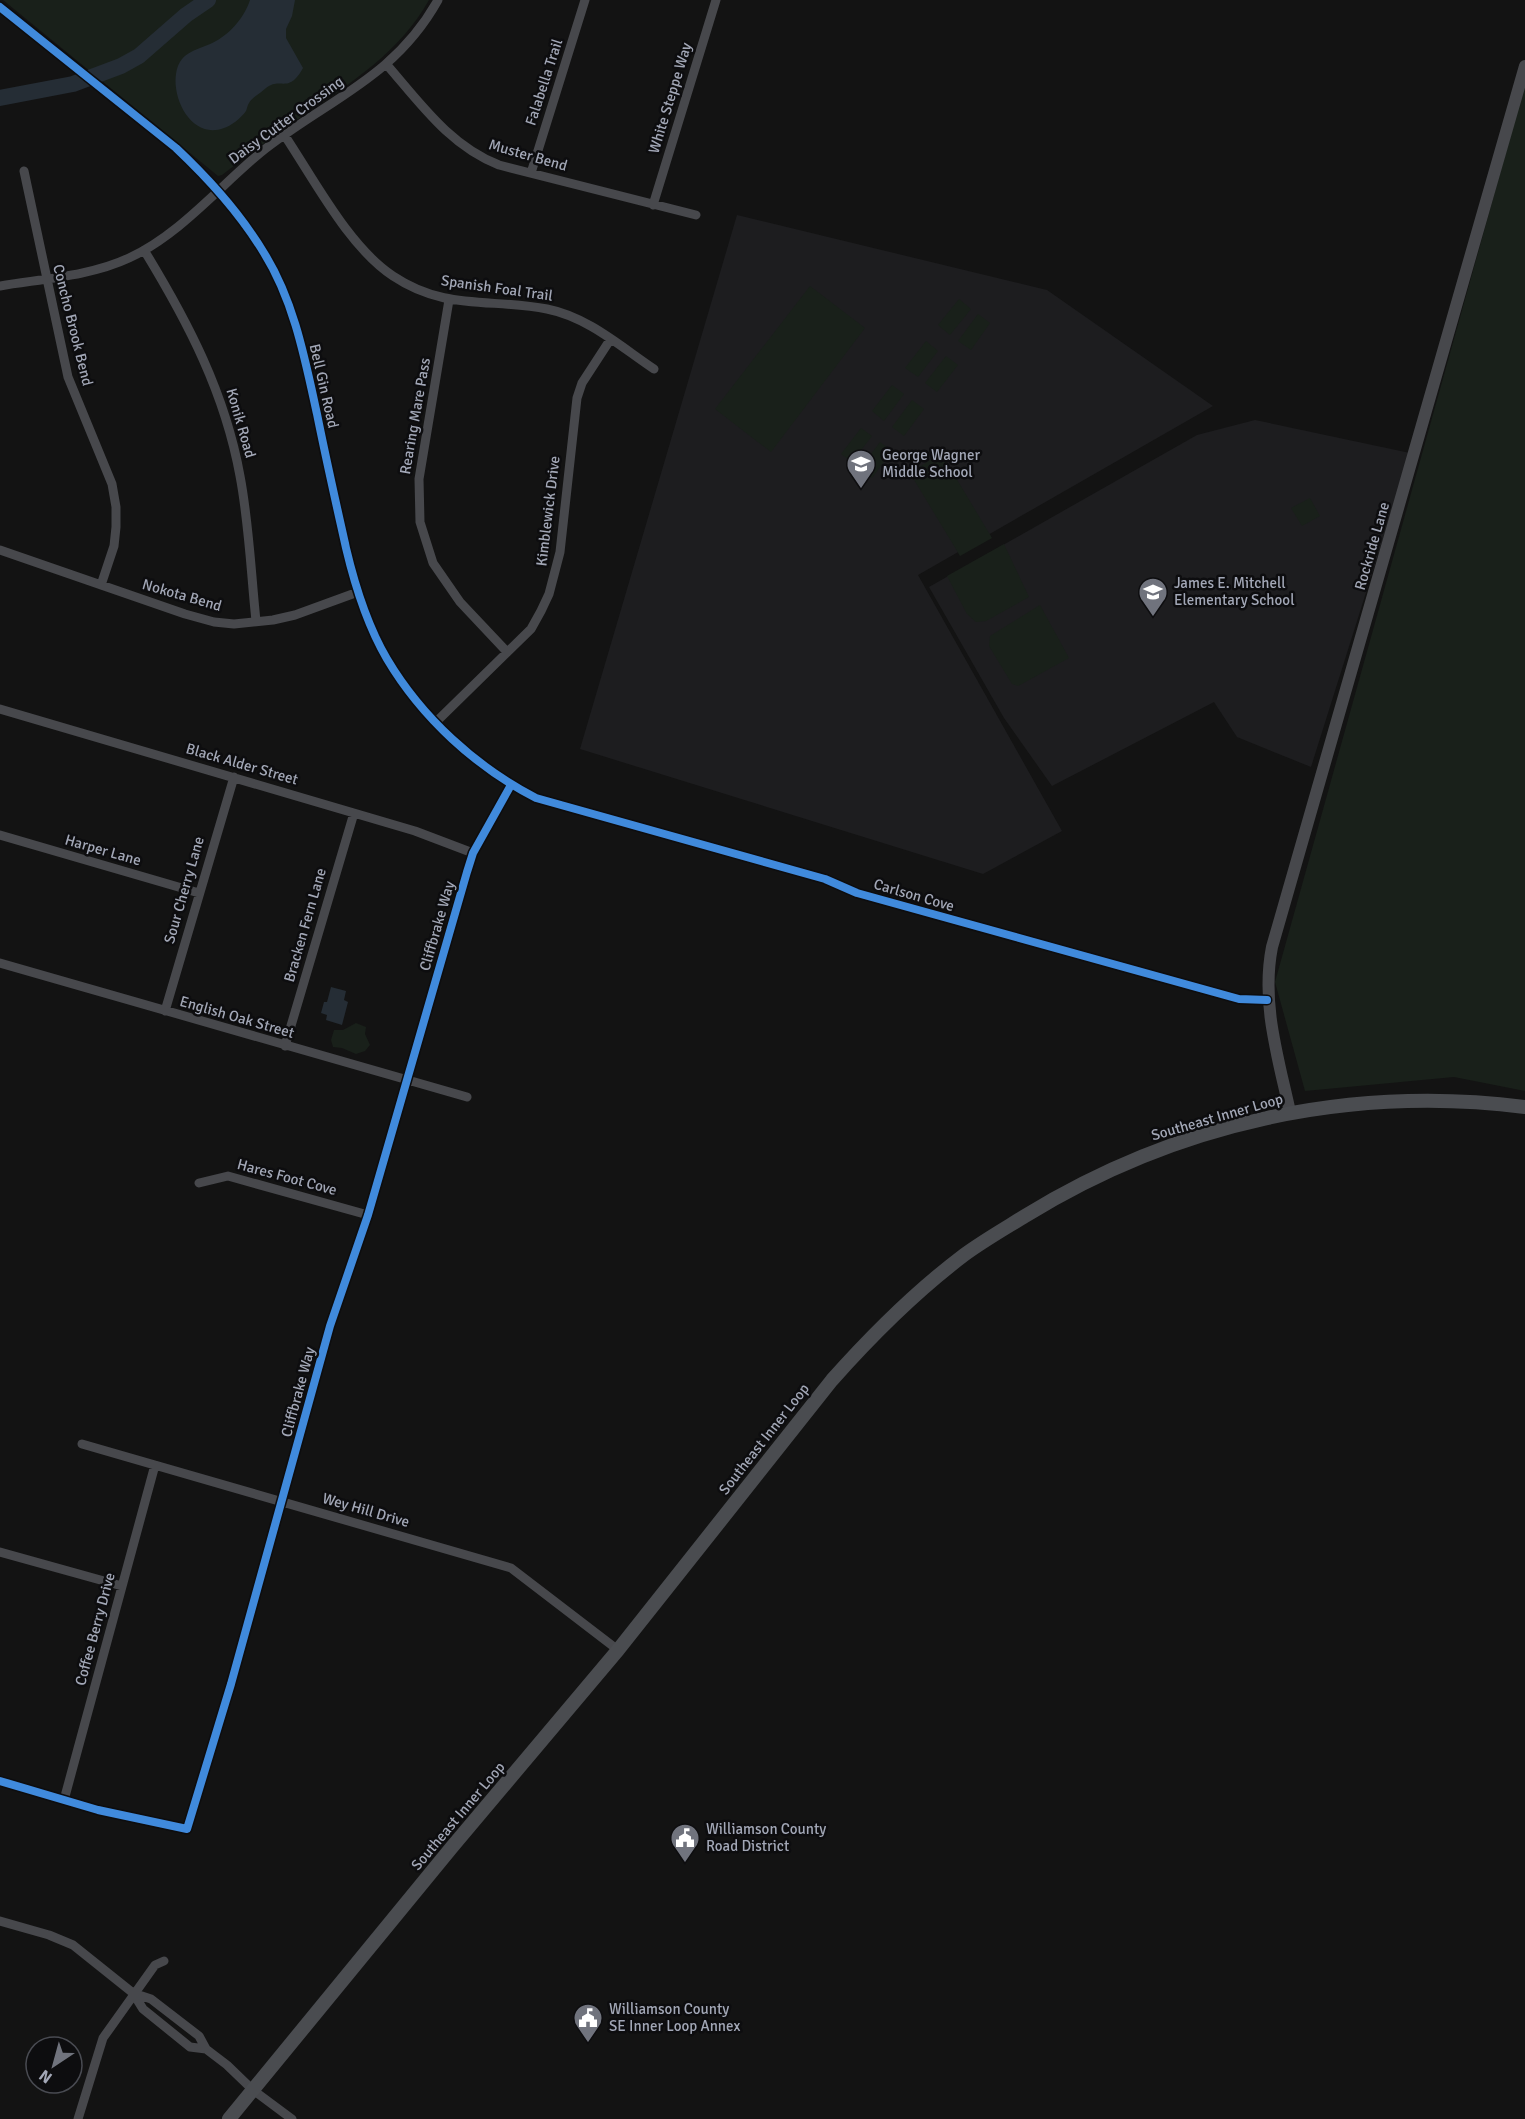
<svg xmlns="http://www.w3.org/2000/svg" width="1525" height="2119" font-family="Signika,sans-serif">
<rect width="100%" height="100%" fill="#131313"/>
<path fill="#1d1d1f" d="M737,215L1047,290L1213,406L918,575L1062,831L983,874L580,749Z
M1255,420L1410,453L1311,767L1237,737L1214,702L1052,786L1004,718L929,587L1197,435Z"/>
<path fill="#19201a" d="M3,0H429C400,52 352,82 304,115C276,134 249,154 222,175L218,176Z
M1525,84V1091L1454,1077L1305,1091L1275,982Z
M810,286L865,328L771,452L715,409Z
M959,299L971,309L950,335L938,325Z
M978,314L990,323L971,350L958,341Z
M926,341L938,351L918,377L905,368Z
M946,356L958,365L937,392L925,383Z
M892,385L904,394L884,421L872,411Z
M912,400L924,409L904,436L892,427Z
M861,428L872,436L852,462L841,454Z
M880,442L892,451L872,478L860,469Z
M941,453L992,538L960,556L910,473Z
M1310,498L1320,516L1302,526L1291,508Z
M1004,544L1029,597L986,621L976,622L967,614L947,576Z
M1040,605L1069,658L1018,686L1012,684L989,646L990,636Z
M356,1023L366,1027L365,1034L370,1045L365,1051L356,1054L342,1048L333,1047L331,1040L334,1030H343Z"/>
<path fill="#252d35" d="M250,0H295L292,16L286,29V38L303,68C288,95 281,76 266,88C261,93 252,97 249,103C247,106 247,109 246,111C241,118 231,126 224,128C193,140 172,101 176,74C180,49 199,51 216,41C231,33 245,16 250,0Z
M331,987L346,991L344,1000L348,1002L342,1025L326,1020L327,1015L321,1013L324,1002H327Z"/>
<g fill="none" stroke-linecap="round" stroke-linejoin="round">
<path stroke="#252d35" stroke-width="16" d="M0,98L73,84L121,66L139,56L186,15L208,0"/>
<path stroke="#47484c" stroke-width="9" d="M0,7L176,148C210,180 240,213 264,253C294,301 305,359 317,414C326,459 336,503 346,548C355,586 367,625 387,659C422,718 476,767 536,798L825,879L857,893L1239,999L1267,1000
M387,65C420,103 450,146 499,165L696,215
M285,136C315,181 349,247 393,276C445,311 491,298 547,309C588,317 621,347 654,369
M24,171L68,377L112,484L116,507V527L114,546L101,585
M531,173L585,0
M653,205L716,0
M144,250C188,322 225,393 240,476C249,523 251,573 256,621
M0,286C41,279 91,276 129,258C179,235 218,188 260,153C326,100 394,79 438,0
M449,300L419,479L420,522L433,563L460,602L507,652
M0,550L185,614L214,622L234,624L273,620L295,615L358,592
M0,709L415,831L473,853
M436,722L531,629L541,611L549,594L560,552L577,398L582,383L610,340
M0,835L199,893
M0,963L467,1097
M165,1011L234,777
M285,1046L354,813
M199,1183L228,1176L368,1215
M82,1444L511,1568L618,1650
M0,1552L122,1586
M0,1781L98,1810L187,1829L231,1684L330,1326L368,1215L467,872L473,853L511,785
M64,1800L155,1465
M0,1921L49,1935L73,1945L133,1993L143,2009L190,2047L206,2049
M133,1993L151,1999L199,2036L206,2049L227,2065L253,2090L292,2119
M78,2119L103,2038L155,1965L164,1961"/>
<path stroke="#47484c" stroke-width="12" d="M1290,1112C1278,1057 1261,1003 1272,947L1525,66"/>
<path stroke="#4a4c50" stroke-width="14" d="M229,2119L452,1847L618,1650L832,1380C872,1335 915,1292 964,1255C983,1241 1004,1229 1025,1216C1176,1123 1349,1085 1525,1107"/>
<g stroke="#0d0d0f" stroke-width="11">
<path id="cycleway" d="M0,7L176,148C210,180 240,213 264,253C294,301 305,359 317,414C326,459 336,503 346,548C355,586 367,625 387,659C422,718 476,767 536,798L825,879L857,893L1239,999L1267,1000
M0,1781L98,1810L187,1829L231,1684L330,1326L368,1215L467,872L473,853L511,785"/>
</g>
<use href="#cycleway" stroke="#408adc" stroke-width="8"/>
</g>
<defs>
<g id="school-pin" transform="scale(1.5)"><path d="M0 17L-7.5 6A9.5 9.5 0 1 1 7.5 6Z" fill="#70737d" stroke="#0d0d0f"/><path d="M0-5L7-2L0 1L-7-2ZM-4 1L0 2.5L4 1V4Q0 6-4 4Z" fill="#fff"/></g>
<g id="civic-pin" transform="scale(1.5)"><path d="M0 17L-7.5 6A9.5 9.5 0 1 1 7.5 6Z" fill="#70737d" stroke="#0d0d0f"/><path d="M-.6-6.5H3V-4.5H.6V-3L4-1V1h2V6H-6V1h2V-1L-.6-3ZM-1.2 2.5V6h2.4V2.5Z" fill="#fff"/></g>
</defs>
<g fill-rule="evenodd">
<use href="#school-pin" x="861" y="464"/>
<use href="#school-pin" x="1153" y="592"/>
<use href="#civic-pin" x="685" y="1838"/>
<use href="#civic-pin" x="588" y="2018"/>
</g>
<g text-anchor="middle" stroke-width="5" stroke-linejoin="round" paint-order="stroke">
<g font-size="15" fill="#a2a7b6" stroke="#0d0d0f">
<text transform="translate(544 82) rotate(-72)" y="5">Falabella Trail</text>
<text transform="translate(670 98) rotate(-73)" y="5">White Steppe Way</text>
<text transform="translate(286 120) rotate(-36)" y="5">Daisy Cutter Crossing</text>
<text transform="translate(528 155) rotate(16)" y="5">Muster Bend</text>
<text transform="translate(497 288) rotate(8)" y="5">Spanish Foal Trail</text>
<text transform="translate(73 325) rotate(76)" y="5">Concho Brook Bend</text>
<text transform="translate(324 386) rotate(77)" y="5">Bell Gin Road</text>
<text transform="translate(415 416) rotate(-80)" y="5">Rearing Mare Pass</text>
<text transform="translate(241 423) rotate(74)" y="5">Konik Road</text>
<text transform="translate(548 511) rotate(-83)" y="5">Kimblewick Drive</text>
<text transform="translate(1372 546) rotate(-74)" y="5">Rockride Lane</text>
<text transform="translate(182 595) rotate(16)" y="5">Nokota Bend</text>
<text transform="translate(242 764) rotate(16)" y="5">Black Alder Street</text>
<text transform="translate(103 850) rotate(16)" y="5">Harper Lane</text>
<text transform="translate(184 890) rotate(-74)" y="5">Sour Cherry Lane</text>
<text transform="translate(914 895) rotate(16)" y="5">Carlson Cove</text>
<text transform="translate(305 925) rotate(-74)" y="5">Bracken Fern Lane</text>
<text transform="translate(437 926) rotate(-74)" y="5">Cliffbrake Way</text>
<text transform="translate(237 1017) rotate(16)" y="5">English Oak Street</text>
<text transform="translate(1217 1117) rotate(-16)" y="5">Southeast Inner Loop</text>
<text transform="translate(287 1177) rotate(15)" y="5">Hares Foot Cove</text>
<text transform="translate(298 1392) rotate(-75)" y="5">Cliffbrake Way</text>
<text transform="translate(764 1439) rotate(-52)" y="5">Southeast Inner Loop</text>
<text transform="translate(366 1510) rotate(16)" y="5">Wey Hill Drive</text>
<text transform="translate(95 1629) rotate(-75)" y="5">Coffee Berry Drive</text>
<text transform="translate(458 1816) rotate(-50)" y="5">Southeast Inner Loop</text>
</g>
<g font-size="15" fill="#a2a7b6" stroke="#0d0d0f" text-anchor="start">
<text x="882" y="460">George Wagner<tspan x="882" dy="17">Middle School</tspan></text>
<text x="1174" y="588">James E. Mitchell<tspan x="1174" dy="17">Elementary School</tspan></text>
<text x="706" y="1834">Williamson County<tspan x="706" dy="17">Road District</tspan></text>
<text x="609" y="2014">Williamson County<tspan x="609" dy="17">SE Inner Loop Annex</tspan></text>
</g>
</g>
<g transform="translate(54 2065) rotate(216)"><circle r="28" fill="#0d0d0f" stroke="#494b52" stroke-width="1.5"/>
<path d="M0-4.5L10 22L0 15L-10 22Z" fill="#70737d"/>
<text y="-9" font-size="16" font-weight="bold" text-anchor="middle" fill="#a2a7b6">N</text>
</g>
</svg>
